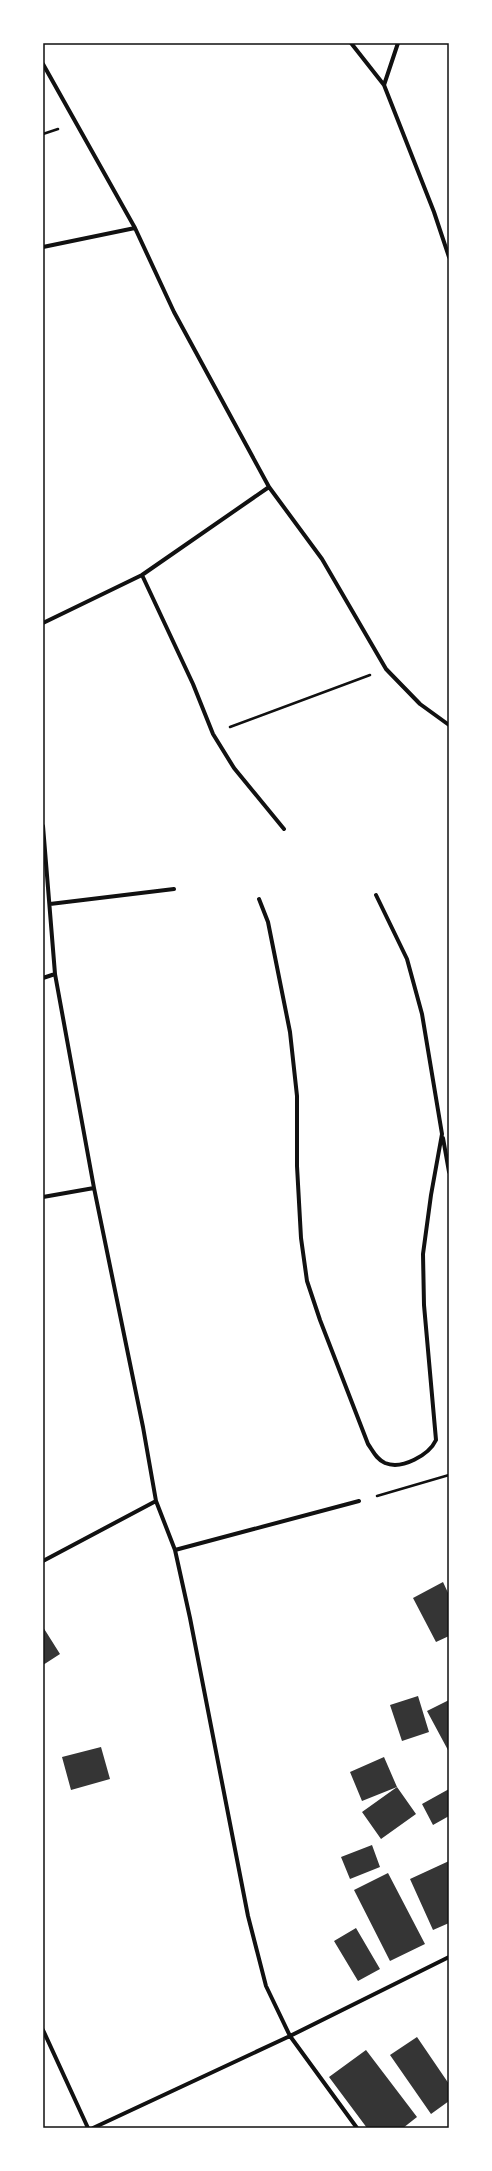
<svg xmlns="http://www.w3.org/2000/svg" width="492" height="2171" font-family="'Public Sans',sans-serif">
<rect width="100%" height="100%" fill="#fff"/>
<path fill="#353535" d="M443,1582L449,1595V1636L436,1642L413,1598Z
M43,1627L60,1654L43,1665Z
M418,1696L429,1732L402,1741L390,1705Z
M449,1700V1752L427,1711Z
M101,1747L110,1779L71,1790L62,1757Z
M384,1757L397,1787L416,1814L381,1839L362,1812L397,1787L362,1801L350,1772Z
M449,1789V1816L433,1825L422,1804Z
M372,1845L380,1867L350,1879L341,1857Z
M449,1861V1923L433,1930L410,1879Z
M388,1873L425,1944L390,1961L354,1890Z
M356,1928L380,1969L358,1981L334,1941Z
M417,2037L449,2084V2101L431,2114L390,2055Z
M366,2050L417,2117L403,2128H367L329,2077Z"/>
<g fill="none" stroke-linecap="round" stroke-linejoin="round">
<path stroke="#111" stroke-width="2.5" d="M43,134L58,129
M230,727L370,675
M377,1496L449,1475"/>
<path stroke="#111" stroke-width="4" d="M351,43L384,85L434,212L449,257
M43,64L135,228L174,312L269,487L322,559L386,669L420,704L449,725
M384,85L398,43
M43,247L135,228
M142,575L193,684L213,734L234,768L284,829
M43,623L142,575L269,487
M43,826L55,974L94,1188L143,1427L156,1501L175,1550L190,1618L248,1916L266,1986L290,2036L357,2128
M259,899L268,922L290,1032L297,1096V1166L301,1238L307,1281L320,1320L368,1444C373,1451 376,1459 385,1463C402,1470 429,1455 436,1440L424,1305L423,1254L431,1195L442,1134L422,1014L407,959L376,895
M50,904L174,889
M43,978L55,974
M443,1138L449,1172
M43,1197L94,1188
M175,1550L359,1501
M43,1561L156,1501
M43,2030L88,2128
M93,2128L290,2036L449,1957"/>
</g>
<rect width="492" height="2171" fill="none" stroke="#ffffff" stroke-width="88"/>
<rect x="44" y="44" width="404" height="2083" fill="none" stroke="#111" stroke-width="1.5"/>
</svg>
